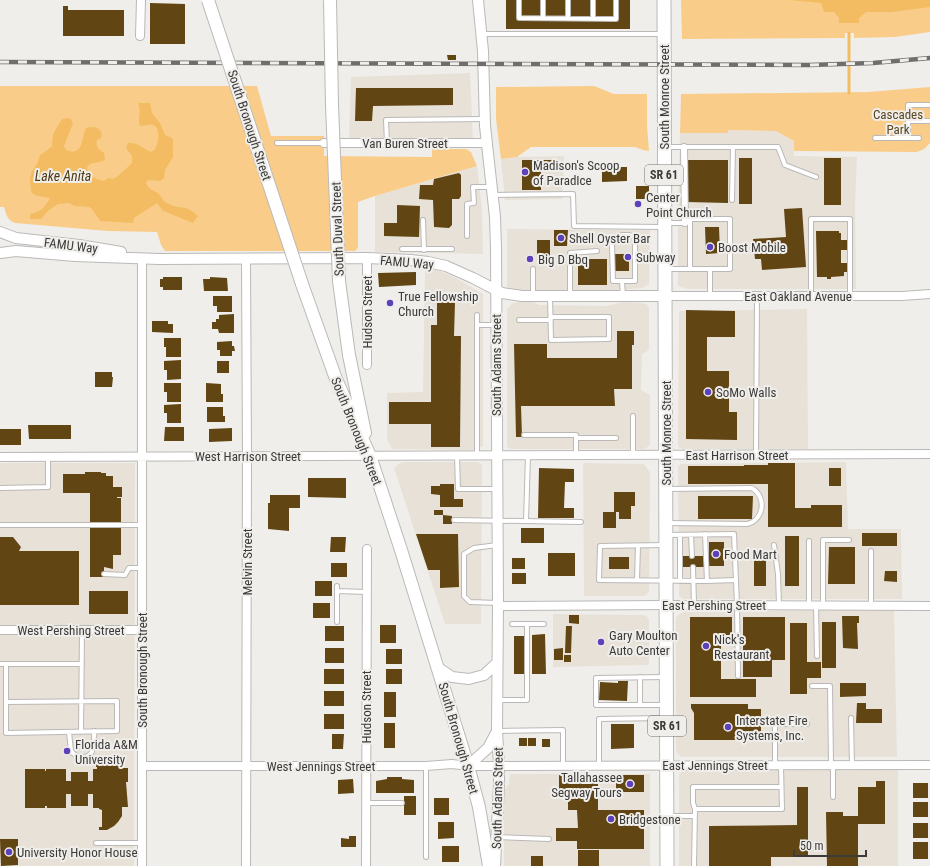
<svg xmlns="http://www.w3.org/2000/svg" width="930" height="866" font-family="'Roboto Condensed',sans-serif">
<rect width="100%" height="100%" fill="#f0eeeb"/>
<path fill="#e8e1d8" d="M470,73L473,140L349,138L351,77Z
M728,130L776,131L794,141V156L857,157L855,205L856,289H688L678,286V207L680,133H728Z
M564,156L562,199L505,200L501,159L517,157Z
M477,166L482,208L483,254L375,252V196Z
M507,229L650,230L649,284L643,288L608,291L515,290L507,288Z
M425,270H438L454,277L483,294V446L473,450L392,449L387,439V393L423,392Z
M519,302H534L539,305L607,306L623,302L640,303L646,304L649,307V350L642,354L641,390L650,395V445L645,449H512L508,448L507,445V309L513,303Z
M807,309L808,449H683L678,447L679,311Z
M404,462H478L482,465L481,624H445L394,468L400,463Z
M846,462L848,529H901L902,599H683L679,596L678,467L679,465L682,464Z
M0,463H135L134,866H0Z
M583,463L644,464L650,472L649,592L645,596H584Z
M894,609L897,757H681L677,753L676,749V618L680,613L687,612Z
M553,614L645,615L649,619V665L553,667Z
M825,769H898V866H679V774L682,771L685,770Z
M510,774H650V866H504V791L509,784Z"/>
<path fill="#f9cd89" d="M681,0H930V32L895,37L854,38V33H845V38L682,39Z
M0,86H257L271,136H324V156L432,157V149H466L471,152L477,166L375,196L358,202V248L355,251H165L161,245L157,232L108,231L15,223C7,220 6,214 4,207H0Z
M594,86L614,94H647V126L649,151L643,150L635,147H531L517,157L501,159L496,119V87Z
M930,87V143L924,149L917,152L794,151V141L776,131L728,130V133H680L681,94L868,92Z"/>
<path fill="#f3bc62" d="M789,0H930V7L892,12H866L859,18V23H839V18L834,12H824L821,3Z
M138,103H150L152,113L160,123L165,135L172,138L173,141V157L165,170L164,178L160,181L148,180L146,183C148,189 153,190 158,193C162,197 163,202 169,204C181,210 186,204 198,216L193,223L166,212L162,210L157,203L134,218L133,223L100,221L92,209L89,207L75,206L69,203L58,204L49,210L41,219H30V214C41,212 45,207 50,198L38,196L33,194L31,191L30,180L31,173L37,164L40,155L50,148L52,146L53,134L62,119L68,118L71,119L73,123L64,146L66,150C84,157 81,138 86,128C94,125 104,128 101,138L97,140C95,146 99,150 104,153L105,159L103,161L90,164L87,167C88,177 96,179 104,181L108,178L113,179L118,176L132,163V156L126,148L128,143C140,141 148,155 153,151C159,146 161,127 153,125C149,124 144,126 140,126C137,119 142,111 138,103Z"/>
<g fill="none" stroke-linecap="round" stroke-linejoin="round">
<path stroke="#f3bc62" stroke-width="3" d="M849,93V33"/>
</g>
<path fill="#614513" d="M506,0H630V29H506Z
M150,3L185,4V44H150Z
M63,6H68V10H124V36H63Z
M447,55H456V60H448Z
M356,88H453V105L373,106L372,121H355Z
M739,158H752V204H739Z
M824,158H841V205H824Z
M522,160H553V170H541V190H522Z
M687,160H728V203L687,202Z
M602,167H627V181L602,182Z
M459,173L461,175V196L459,199H452V225L449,228L434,227L433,200L419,199L420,185H433L434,179Z
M636,186H649V199H636Z
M397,205L420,206L419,237L384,236V223H397Z
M802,208L806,267L762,270L761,259H755L753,239L786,237L784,209Z
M705,227H719L720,253L706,254Z
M554,230H568L567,246H554Z
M816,231H839V233H841V240H847L848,250H841V263H847V272H844V276L831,277V279H827V277H817Z
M537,240H550V263H537Z
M614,254H629V271H614Z
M578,259H607V285H578Z
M416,272V285L379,287L378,273Z
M163,277H182V290H163V287H160V279H163Z
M210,277L227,278L228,291H204L203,279H210Z
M213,296H232V312H217V306H213Z
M437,302H455L454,336H461L460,447H431V424H389V402H431V325H437Z
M686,310L735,311V337H707V371H729V412H737V440L686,439Z
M234,314V333H219L218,329H212V322H216V319H219V315Z
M152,321H168V324H173V333L152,332Z
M617,331H634V345H632V389H614L615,406H521L522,437H516L514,344H547V358H617Z
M164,338H181V357H166V347H164Z
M232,341V346H234L235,351H232V356H220V350H217V342Z
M181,360V379L167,380V370H164V361Z
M217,361H229V373H217Z
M95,372H112V377H113L112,387H95Z
M164,383H181V402H167V392H164Z
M206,383L221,384V394H223V402H206Z
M181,404V423H167V413H164V405Z
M207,407H223V416H225V422H207Z
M28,425H71V439H29Z
M165,427H184V441H164Z
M232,428V441L209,442V429Z
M0,429H21V445H0Z
M768,463H795V508H811V505H842V527H768V484H688V466H744V465H768Z
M539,468L574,469V482H565L564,508H574V518H538Z
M829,468H841V486H829Z
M85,472H101V473H106V476H113V487H122V497H117V498H121V555H113V569L104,567V577H90V493H63V474H85Z
M308,478H346V498L308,497Z
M440,484H454V499H463V507H440V495L431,494V486H440Z
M614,492H635V506H631V519H619V512H616V528H603V512H614Z
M270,495H300V508H289V531L268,529V503H270Z
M698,496H753L752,519H698Z
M434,510H443V515H434Z
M443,515L452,516V524H443Z
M521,528H544V543H521Z
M862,533H897V546H862Z
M416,534H458L459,587L440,588V570H428Z
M785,536H799V586H785Z
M0,537H13L21,547L19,551H79V605H0Z
M331,537H346L345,552H330Z
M709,542H724V566H709Z
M829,547H855V584H828Z
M548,553H575V576H548Z
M681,556H704V567H681Z
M766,556V586H754V557Z
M609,557H629V569H609Z
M512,558H525V569H512Z
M331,563H347V577H331Z
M885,571H897V582L884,581Z
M512,573H526V584H512Z
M315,581H332V596H315Z
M89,591H128V614H89Z
M313,603H330V618H313Z
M569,615H579V624L569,623Z
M842,616H859V623H857L858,649L843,648Z
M690,617H732V635H721V679H756V697H690Z
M743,617H785V660H772V677H743Z
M822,622H836V668H822Z
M790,623H807V662H821V678H807V694H790Z
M380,625H396V643H380Z
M325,626H344V641H325Z
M566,626H572L571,653H565Z
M545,634L546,674H532V635Z
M514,636H524V674H514Z
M325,648H344V663H325Z
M563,648V660H554V649Z
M386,649H402V664H386Z
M564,655H571V662H564Z
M324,669H344V684H324Z
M386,669H402V684H386Z
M618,681H628L627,701L599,700L600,682L618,683Z
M840,683H866V696L840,697Z
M324,691H344V706H324Z
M384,692H396V717H384Z
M857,703H866V709H882V723H856Z
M691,704H748V709H761V740H694V713L691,708Z
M324,714H344V729H324Z
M384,723H395V748H384Z
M611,724H634V748L611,749Z
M332,734H344L343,749H332Z
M519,738H527V746H519Z
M528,738H536V746H528Z
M542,739H550V747H542Z
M106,755V761H114V755L124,758V767H123V768H128V782H126L128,807H122V816L118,822L114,826L107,830H99V827H102V810L99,809V808H93V794H88V806H71V794H66V808H47V806H45V808H25V769H45V771H46V769H66V781H71V772H88V781H93V769H97V767H96V758Z
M559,775H598V810H644V849H577V841H556V828H578L577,810H568V794H559Z
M616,775H644V792H616Z
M387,777H402V779L414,780V793H376V781L387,779Z
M353,779L354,793L338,794V780Z
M876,781H885V824H858V866H827L826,812H843V816H858V787H876Z
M913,783H928V798H913Z
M797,787H808V857H771V866H709V826L797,825Z
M404,796H416V815H404Z
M434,798H449V815H434Z
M913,802H928V817H913Z
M438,822H454V838L438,839Z
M913,823H928V838H913Z
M349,836H356V847H341V838L349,839Z
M0,839H18V865L1,866Z
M913,842H928V859H913Z
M442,846H459V862H442Z
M578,850H599V866H578Z
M531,856H543V866H531Z"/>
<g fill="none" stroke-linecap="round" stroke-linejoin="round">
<g stroke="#bbb9b7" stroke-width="6">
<path id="service" d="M519,0V18L616,19V0
M543,18V0
M568,18V0
M593,18V0
M483,34H662
M908,121H930
M875,138H919
M908,138V105H930
M277,143H324
M387,143L386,120L484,119
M667,147H778L785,165L816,177
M493,195L573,194L574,226L662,227
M732,200L733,147
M423,220L424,250
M667,223H686
M622,235H629L635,237V281H613L612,245L616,238Z
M467,236V204L474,203L473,187H491
M402,249H452
M533,269V295
M667,269C688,269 709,269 730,269V219H690V269
M710,269V296
M622,281L623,296
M570,295V253L597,251
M550,296L551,340L609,339V317H551
M811,296V219H850V296
M519,320H551
M477,325H496
M633,416V455
M524,435H576V455
M576,438H616
M477,455V315
M756,455L757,296
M457,456L458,489H496
M0,488L48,487V456
M667,489L752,488C767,497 764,520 747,524L667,523
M454,520L581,522
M526,521L528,455
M0,525H143
M668,535L734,534L737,605L738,676
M680,535V581
M691,535L692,556
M497,545L474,548L464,554V596L470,602L497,603
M664,545L600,546L599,580L707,581L705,534
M774,545L778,574L779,605
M871,551V606
M693,567L694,605
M104,574L125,575L129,568H142
M637,580L638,546
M707,581L736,580
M337,591L367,592
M809,605V541
M823,605V540H849
M816,606L817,656
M337,622V586
M512,624H544
M0,664H82
M6,664V733L117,731V701L6,702
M640,677V705
M665,677L596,678V705H665
M812,686H830L831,765
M497,700H527V624
M851,718L852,765
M497,731L563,730V765
M69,732L71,751C77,759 91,760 93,748C95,743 94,737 94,731
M81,732L82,630
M599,765V719L665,718
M775,765V724H807
M833,765V797
M366,803H402
M695,809H782L781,765
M670,816H695
M497,837L549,839
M96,843H142
M426,857V766
M694,866L695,809L693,803V787H781"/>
</g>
<g stroke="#bbb9b7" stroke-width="8">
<path id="pedestrian" d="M684,147L685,223"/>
</g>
<g stroke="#bbb9b7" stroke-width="10">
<path id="minor" d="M140,36L141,0
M324,143H487
M367,258V365
M665,296H902L930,294
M0,457L930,454
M498,606L667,605L930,606
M0,630H143
M142,766H426L452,764L468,766L930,765
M142,866V258
M246,866L247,456L246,259
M366,866L367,549"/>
</g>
<g stroke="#bbb9b7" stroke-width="12">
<path id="tertiary" d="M478,0L483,51L485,126L495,217L496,248L498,603L497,731L499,765V785L495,866
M0,232L16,238L79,245L121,252
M0,253L16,251L75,256L159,259L367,258L411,260L428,262L446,266L473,278L502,293L522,296H665
M437,667L452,677L469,679L484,675L497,663
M468,766L488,748L497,731"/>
</g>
<g stroke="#bbb9b7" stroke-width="14">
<path id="secondary" d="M339,281L349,355L365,433
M302,284L336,379L370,456L401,550L468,766L479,807L489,866"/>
</g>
<g stroke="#bbb9b7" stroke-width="15">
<path id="primary" d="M664,0L667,866"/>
</g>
<use href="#service" stroke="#fff" stroke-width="4"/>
<use href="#pedestrian" stroke="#fff" stroke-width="6"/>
<use href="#minor" stroke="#fff" stroke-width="8"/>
<use href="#tertiary" stroke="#fff" stroke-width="10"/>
<use href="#secondary" stroke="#fff" stroke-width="12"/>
<use href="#primary" stroke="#fff" stroke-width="13"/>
<g stroke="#706e6d" stroke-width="4.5">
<path id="rail" d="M0,62L809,65L873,63L930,58"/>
</g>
<use href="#rail" stroke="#f0eeeb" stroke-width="3" stroke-dasharray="9" stroke-linecap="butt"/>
<g stroke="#bbb9b7" stroke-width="14" stroke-linecap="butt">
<path id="secondary-bridge" d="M208,0L302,284
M330,0L332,105L339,281"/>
</g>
<use href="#secondary-bridge" stroke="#fff" stroke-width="12"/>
</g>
<g fill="#5c41b9" stroke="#f0eeeb" stroke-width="1.5">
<circle cx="525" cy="172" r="4"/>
<circle cx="638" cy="204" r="4"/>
<circle cx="561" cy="238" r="4"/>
<circle cx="710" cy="247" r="4"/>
<circle cx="628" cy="257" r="4"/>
<circle cx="530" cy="259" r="4"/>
<circle cx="390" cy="303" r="4"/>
<circle cx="708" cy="392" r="4"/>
<circle cx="716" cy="554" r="4"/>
<circle cx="601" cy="642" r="4"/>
<circle cx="706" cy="646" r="4"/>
<circle cx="728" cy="727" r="4"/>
<circle cx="67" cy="751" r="4"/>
<circle cx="630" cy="784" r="4"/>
<circle cx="611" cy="819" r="4"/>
<circle cx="9" cy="852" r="4"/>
</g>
<g text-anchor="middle" stroke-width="4" stroke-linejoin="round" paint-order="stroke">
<g fill="#f0eeeb" stroke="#72716f" stroke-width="1">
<rect x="645" y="165" width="38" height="20" rx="3"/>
<rect x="648" y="716" width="38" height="20" rx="3"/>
</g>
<g font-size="12" font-weight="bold" fill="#3c3b3a">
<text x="664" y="179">SR 61</text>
<text x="667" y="730">SR 61</text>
</g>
<g font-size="13" fill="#3c3b3a" stroke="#f0eeeb">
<text transform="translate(664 97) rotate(-90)" y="5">South Monroe Street</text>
<text transform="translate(250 125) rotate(72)" y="5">South Bronough Street</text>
<text x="405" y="148">Van Buren Street</text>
<text transform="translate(337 229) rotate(-92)" y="5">South Duval Street</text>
<text transform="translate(71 245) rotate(7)" y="5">FAMU Way</text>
<text transform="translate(407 262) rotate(5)" y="5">FAMU Way</text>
<text x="798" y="301">East Oakland Avenue</text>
<text transform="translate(367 312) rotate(-90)" y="5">Hudson Street</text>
<text transform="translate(496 365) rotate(-90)" y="5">South Adams Street</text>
<text transform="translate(357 431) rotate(68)" y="5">South Bronough Street</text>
<text transform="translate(666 433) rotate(-90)" y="5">South Monroe Street</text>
<text x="737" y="460">East Harrison Street</text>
<text x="248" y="461">West Harrison Street</text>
<text transform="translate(247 562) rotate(-90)" y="5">Melvin Street</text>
<text x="714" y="610">East Pershing Street</text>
<text x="71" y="635">West Pershing Street</text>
<text transform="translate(142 670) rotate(-90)" y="5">South Bronough Street</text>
<text transform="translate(366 707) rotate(-90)" y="5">Hudson Street</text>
<text transform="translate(459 738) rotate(74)" y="5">South Bronough Street</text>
<text x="715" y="770">East Jennings Street</text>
<text x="321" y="771">West Jennings Street</text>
<text transform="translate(497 798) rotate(-89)" y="5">South Adams Street</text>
</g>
<g font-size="13" fill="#5c4520" stroke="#f0eeeb">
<text x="898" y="119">Cascades<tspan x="898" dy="15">Park</tspan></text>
</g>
<g font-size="13" fill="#3c3b3a" stroke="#f0eeeb" text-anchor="start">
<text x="533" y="170">Madison's Scoop<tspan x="533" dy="15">of ParadIce</tspan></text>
<text x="646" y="202">Center<tspan x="646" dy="15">Point Church</tspan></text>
<text x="569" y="243">Shell Oyster Bar</text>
<text x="718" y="252">Boost Mobile</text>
<text x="636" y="262">Subway</text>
<text x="538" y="264">Big D Bbq</text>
<text x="398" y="301">True Fellowship<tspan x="398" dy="15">Church</tspan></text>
<text x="716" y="397">SoMo Walls</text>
<text x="724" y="559">Food Mart</text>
<text x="609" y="640">Gary Moulton<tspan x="609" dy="15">Auto Center</tspan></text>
<text x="714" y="644">Nick's<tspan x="714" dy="15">Restaurant</tspan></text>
<text x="736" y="725">Interstate Fire<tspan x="736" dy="15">Systems, Inc.</tspan></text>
<text x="75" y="749">Florida A&amp;M<tspan x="75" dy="15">University</tspan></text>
<text x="622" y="782" text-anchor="end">Tallahassee<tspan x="622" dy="15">Segway Tours</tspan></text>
<text x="619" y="824">Bridgestone</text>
<text x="17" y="857">University Honor House</text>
</g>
<g font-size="14" font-style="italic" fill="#4f3912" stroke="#f0eeeb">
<text x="63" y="181">Lake Anita</text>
</g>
</g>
<path d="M794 850v6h72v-6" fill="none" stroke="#3c3b3a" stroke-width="2"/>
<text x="800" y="850" font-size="12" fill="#3c3b3a" stroke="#f0eeeb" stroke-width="3" paint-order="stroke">50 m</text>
</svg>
